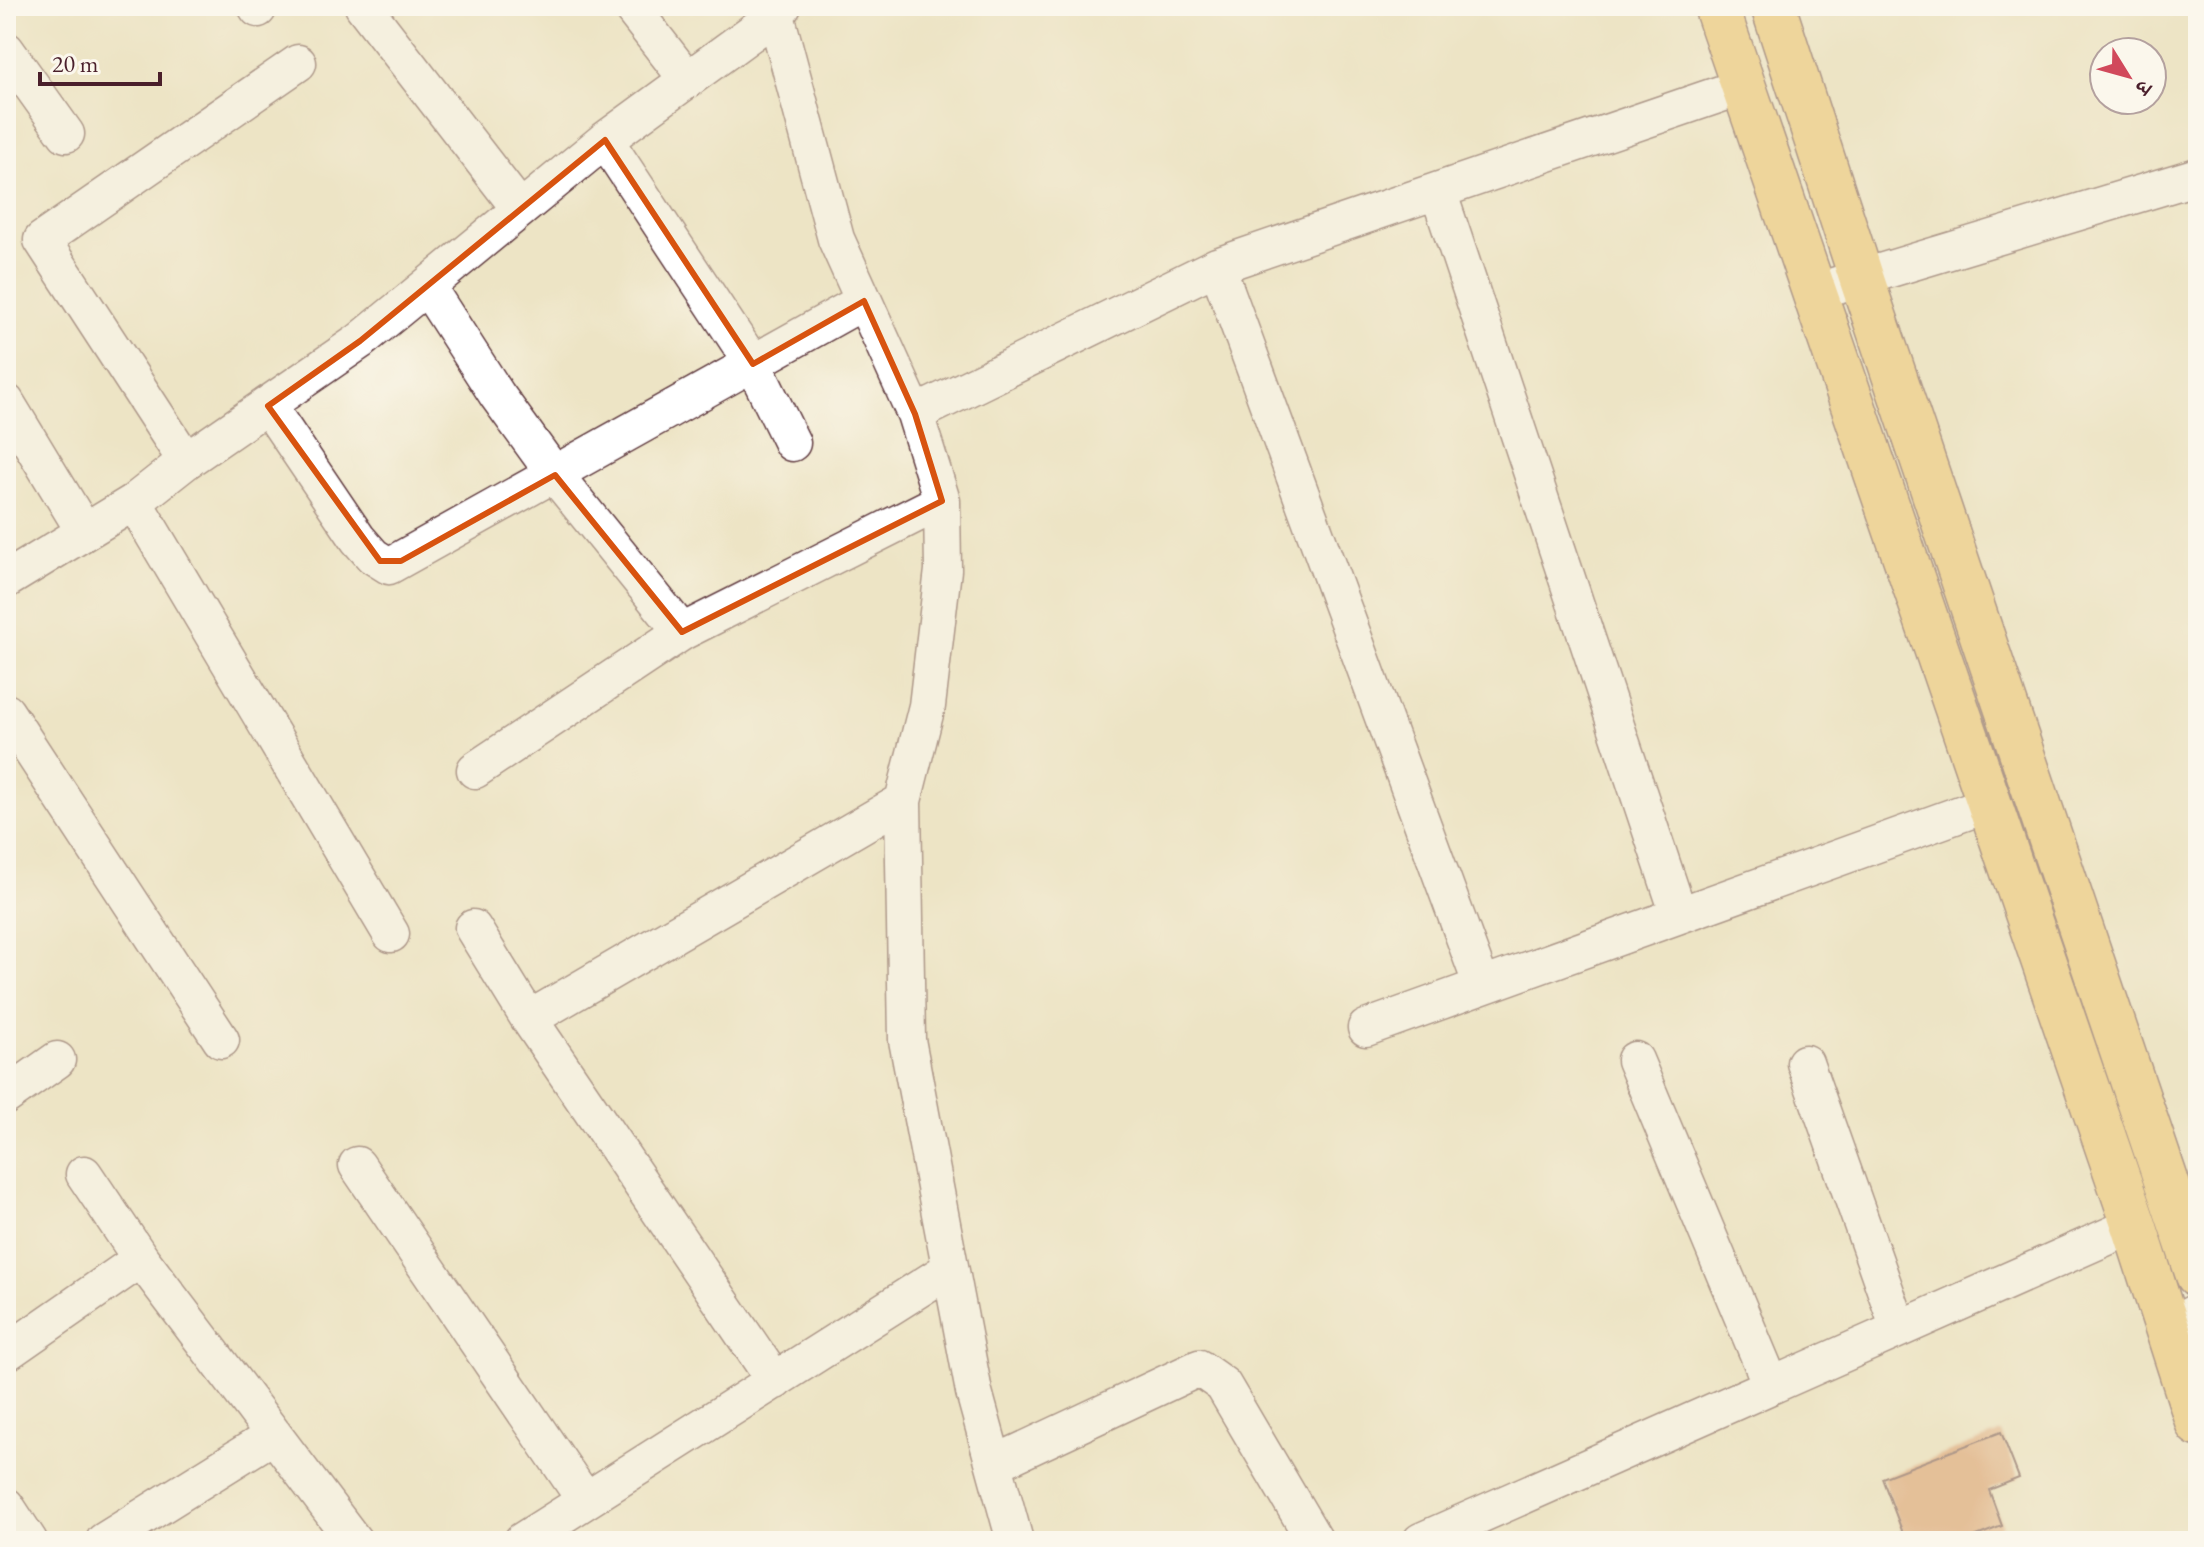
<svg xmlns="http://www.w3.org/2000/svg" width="2204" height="1547" font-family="'EB Garamond','Noto Serif Devanagari',serif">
<rect width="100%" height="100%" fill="#fbf7ec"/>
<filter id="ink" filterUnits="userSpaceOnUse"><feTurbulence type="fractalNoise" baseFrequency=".0125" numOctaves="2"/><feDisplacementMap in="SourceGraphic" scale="16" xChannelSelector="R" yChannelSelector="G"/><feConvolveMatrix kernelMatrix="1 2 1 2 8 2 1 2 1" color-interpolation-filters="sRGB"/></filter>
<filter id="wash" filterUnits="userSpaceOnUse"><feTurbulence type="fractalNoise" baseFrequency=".006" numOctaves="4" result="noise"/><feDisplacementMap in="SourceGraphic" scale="32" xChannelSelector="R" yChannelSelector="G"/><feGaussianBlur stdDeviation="1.8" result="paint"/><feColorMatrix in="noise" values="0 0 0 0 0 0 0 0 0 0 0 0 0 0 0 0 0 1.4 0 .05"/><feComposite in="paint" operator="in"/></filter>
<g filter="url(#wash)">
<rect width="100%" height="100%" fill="#ede4c5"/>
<g id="blocks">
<path fill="#da9464" d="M2001,1432L2019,1478L1989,1490L2002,1526L1964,1541H1906L1882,1478Z"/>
</g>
</g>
<g filter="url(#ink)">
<use href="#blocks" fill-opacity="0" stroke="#623d42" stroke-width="2"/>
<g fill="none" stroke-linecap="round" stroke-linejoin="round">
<g stroke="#623d42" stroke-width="39">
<path id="minor" d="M256,6L258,9
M363,6L520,209
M630,6L687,79
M776,15L836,239L915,414L942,501L943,570L927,706L903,801L907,1040L974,1392L1015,1541
M6,50L66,134
M605,140L753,364L792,443
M1438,191L1679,915
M1217,266L1482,986
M428,288L497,395L555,475L682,632
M1814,292L2198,176
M6,402L84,531
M268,406L358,539L373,556L389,566L864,301
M915,414L1217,266L1744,86
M186,461L42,240L298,63
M134,502L391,934
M6,580L134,502L186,461L360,341L605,140L776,15L783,6
M6,712L221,1040
M475,770L682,632L942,501
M473,928L529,1019L775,1381
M529,1019L903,801
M1366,1028L1988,804
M1635,1060L1771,1385
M1805,1063L1899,1329
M6,1096L57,1060
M357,1165L585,1500
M84,1174L141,1259
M2167,1328L2198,1311
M6,1353L141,1259L354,1541
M994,1464L1199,1368L1223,1385L1315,1541
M6,1506L29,1541
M104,1541L274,1435
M522,1541L950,1269
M1421,1541L2134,1225"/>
</g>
<g stroke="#623d42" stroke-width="47">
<path id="primary" d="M1716,6L2134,1225L2198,1424
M1773,6L1861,277L2198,1275"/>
</g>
<use href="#minor" stroke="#fff" stroke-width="36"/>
<use href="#primary" stroke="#f0c369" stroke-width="44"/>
</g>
</g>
<path d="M0 0H2204V1547H0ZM605,140L753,364L864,301L915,414L942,501L682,632L555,475L401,561H380L268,406L360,341Z" fill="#ede4c5" fill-opacity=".55" fill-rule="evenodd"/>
<path fill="none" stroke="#d8530f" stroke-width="6" stroke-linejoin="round" d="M605,140L753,364L864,301L915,414L942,501L682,632L555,475L401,561H380L268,406L360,341Z"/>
<rect width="2204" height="1547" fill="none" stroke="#fbf7ec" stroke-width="32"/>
<g transform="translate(2128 76) rotate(127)"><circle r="38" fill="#fbf7ec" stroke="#b4a19f" stroke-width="2"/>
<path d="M0-6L14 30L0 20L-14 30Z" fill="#d1495b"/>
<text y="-12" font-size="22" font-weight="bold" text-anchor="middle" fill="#4a1f2b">उ</text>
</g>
<path d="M40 72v12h120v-12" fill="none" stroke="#4a1f2b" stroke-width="4"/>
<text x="52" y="72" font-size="24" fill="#4a1f2b" stroke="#fbf7ec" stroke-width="6" paint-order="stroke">20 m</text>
</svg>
